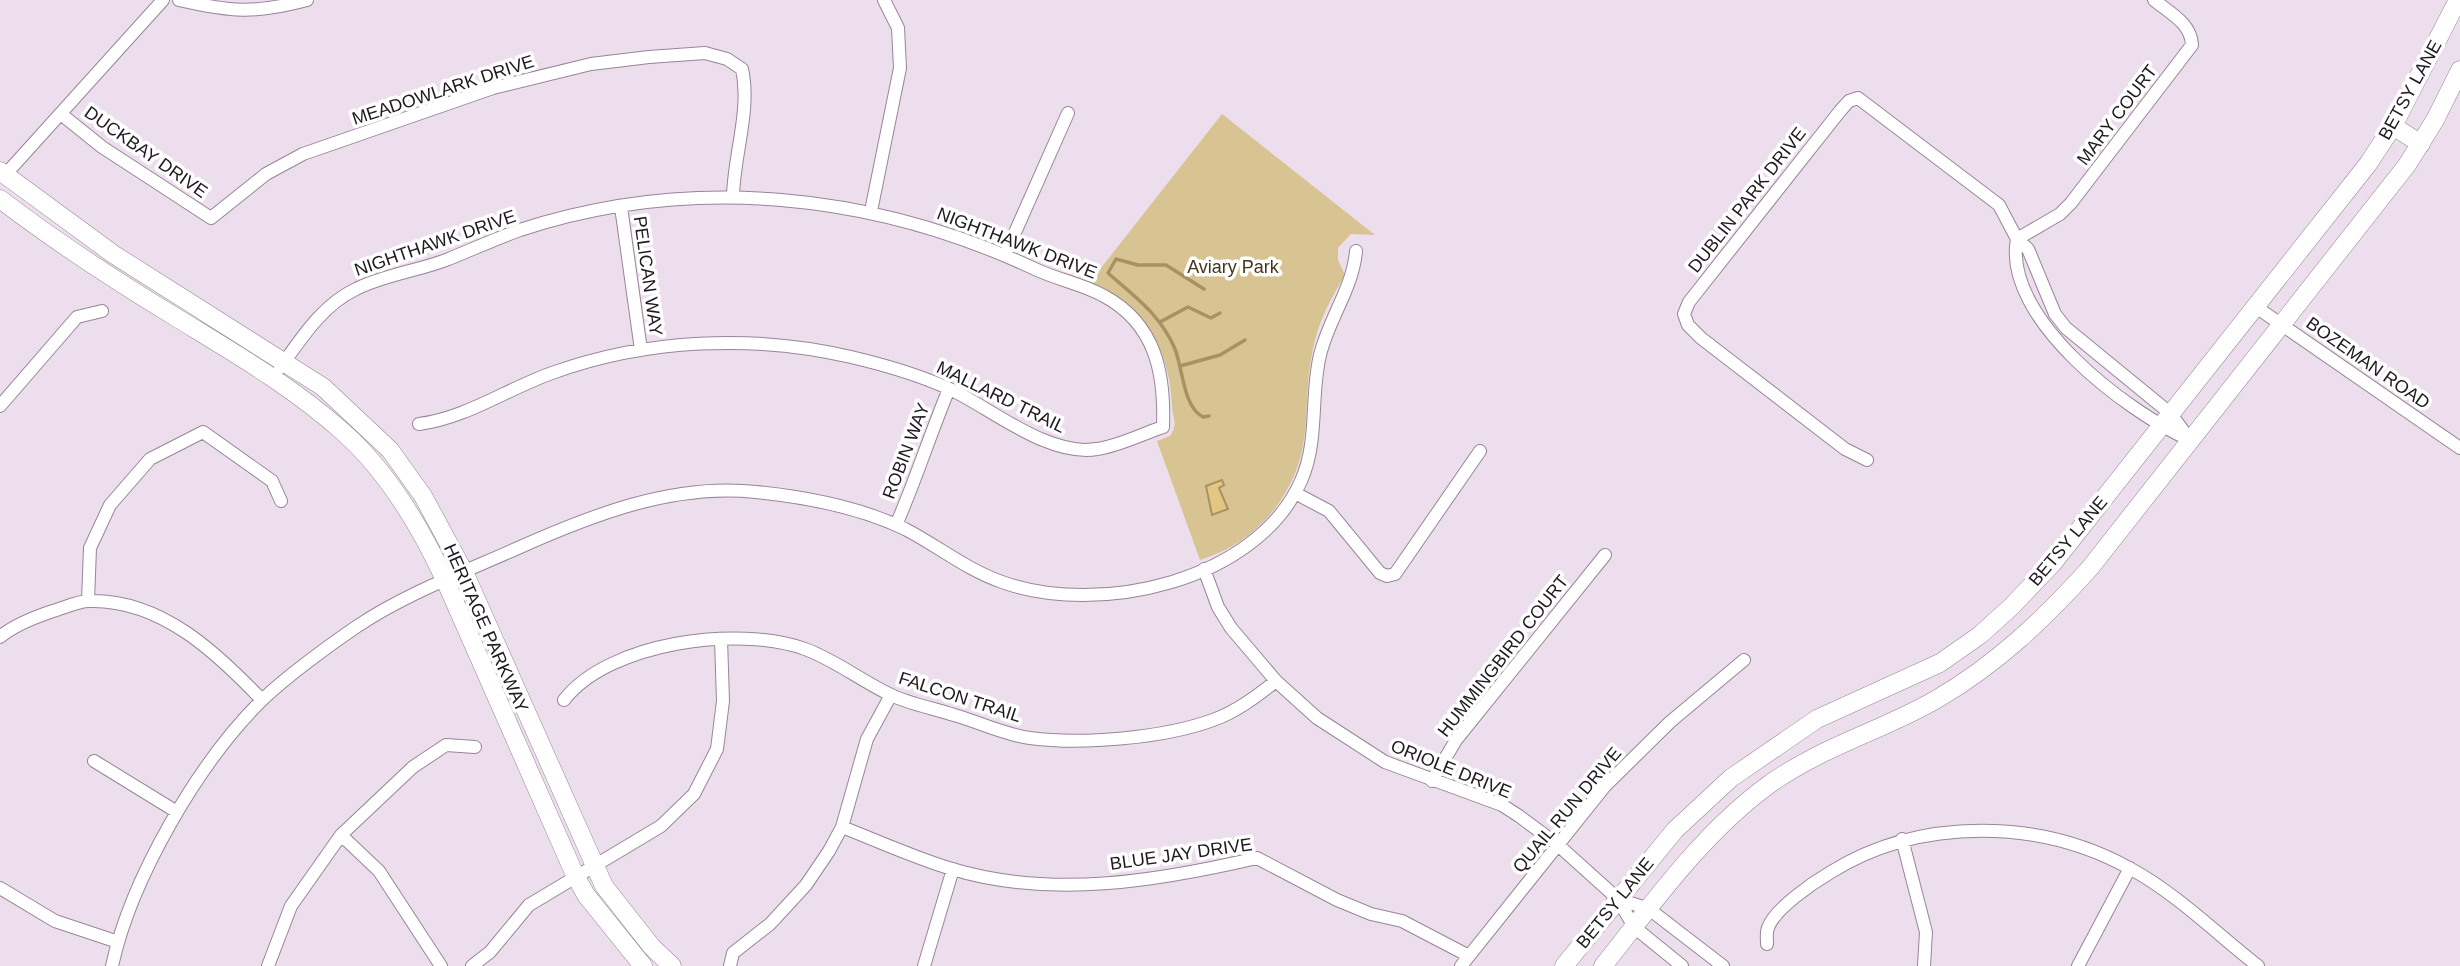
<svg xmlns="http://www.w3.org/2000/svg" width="2460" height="966" font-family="Helvetica,sans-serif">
<rect width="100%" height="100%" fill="#eddeed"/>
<path fill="#d8c393" d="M1222,114L1375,235L1351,234L1338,248V260L1345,275C1331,298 1318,322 1313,349C1305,382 1309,418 1302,451C1290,503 1251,545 1200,560L1157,441L1170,436C1179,424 1172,417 1172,405C1170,349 1142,304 1090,282Z"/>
<path fill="#e2c681" stroke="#a89264" stroke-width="2" d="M1222,480L1224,485L1219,488L1228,509L1212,515L1206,486Z"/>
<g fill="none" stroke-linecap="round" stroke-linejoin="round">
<path stroke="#a89264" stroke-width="3.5" d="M1204,289L1166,265H1138L1116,259L1108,273C1134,296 1161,315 1175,349C1183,369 1183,407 1203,417L1209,416
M1160,322L1188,307L1211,318L1220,313
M1180,366L1220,355L1245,340"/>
<g stroke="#958795" stroke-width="14">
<path id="street" d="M179,0C231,12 255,14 307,0
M61,114L102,147L211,218L266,174L303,154L493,88L591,64L649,57L705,53L727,59L742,69C751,110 734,154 733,196
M5,175L163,0
M621,207L641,350
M871,211L900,68L898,28L884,0
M2017,239L2060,214L2071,203L2192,45C2191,23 2170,13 2154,0
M1005,255L1068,113
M2256,307L2460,448
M280,368C301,339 322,305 356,289C384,275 417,271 446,260C471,250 495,239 520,230C692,174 873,193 1035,269C1058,280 1083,284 1104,296C1156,324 1165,374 1163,427C1142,434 1119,446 1097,449C1049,457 993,410 952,390C920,375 885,365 851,357C753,334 646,339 552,373C507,389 466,418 419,424
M0,406L77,317L102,311
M1867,460L1845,449L1701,338L1688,325L1684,314L1689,302L1840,111L1849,101L1858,98L1999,205L2017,239L2028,249L2055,314L2066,328L2171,414L2190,440C2127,412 2002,318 2017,239
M1295,493L1329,511L1380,573L1387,576L1395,574L1480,451
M896,525C916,480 930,434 949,389
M1204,569L1218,607L1231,628L1276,681L1317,718L1385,762L1502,805L1519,816L1558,845L1618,899L1634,927L1682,966
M88,601L90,548L110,505L150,459L203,432L272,481L281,501
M0,637C14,625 35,617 53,611C64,608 78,601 89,601C161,599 217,653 262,700
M564,700C609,642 738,625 805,649C835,660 860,680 889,694C909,704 933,708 954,715C979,722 1005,735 1030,738C1082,745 1164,738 1213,720C1236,712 1257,696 1276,681
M94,761L177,812
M1432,781L1456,740L1605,555
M842,827C878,841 915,858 952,869C1051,899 1158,881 1257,858L1337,900L1371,914L1402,921L1469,956
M341,835L379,871L441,966
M1902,839L1926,932L1924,966
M0,888L55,921L118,942
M1618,899L1649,909L1723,966
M1767,944C1767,939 1766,932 1768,928C1774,909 1814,882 1831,872C1920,817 2040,818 2131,869C2177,894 2217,934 2258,966
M112,966C131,879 198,763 262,700C286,677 328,646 356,627C405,594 464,572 518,548C592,515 673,483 756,492C806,497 859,507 905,529C938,546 967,570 1002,582C1099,617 1257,581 1301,481C1319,441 1310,396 1320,355C1329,318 1353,288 1356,251
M268,966L291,906L341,835L413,767L446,745L475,747
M472,966L490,952L529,905L661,826L694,794L717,749L723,701L721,639
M730,966L733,953L770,924L806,885L829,851L842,827L867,739L891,695
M924,966L953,869
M1461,966L1605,786L1670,722L1744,660
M2078,966L2130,868"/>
</g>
<g stroke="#958795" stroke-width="19">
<path id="secondary" d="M2393,126L2421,144
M0,171L113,254L323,387L390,450L423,496L464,572L604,886L652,947L672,966
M0,199C56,242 116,281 177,318C234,353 293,387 343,432C387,471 421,528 445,580L575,875L586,895L643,966
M1564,966L1675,830L1731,778L1817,719L1940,663L1980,635L2011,607L2053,563L2368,164L2393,126L2458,0
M1603,966C1653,903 1702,834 1767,786C1820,747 1882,731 1937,699C1997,664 2044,619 2090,568L2407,165L2435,120L2460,70"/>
</g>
<use href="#street" stroke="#fff" stroke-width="12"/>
<use href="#secondary" stroke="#fff" stroke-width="18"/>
</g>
<g text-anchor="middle" stroke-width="7" stroke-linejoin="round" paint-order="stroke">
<g font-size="18" fill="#1f1a1f" stroke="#fff">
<text transform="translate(443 90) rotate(-18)" y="6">MEADOWLARK DRIVE</text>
<text transform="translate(2410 90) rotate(-61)" y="6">BETSY LANE</text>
<text transform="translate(2117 115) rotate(-53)" y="6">MARY COURT</text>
<text transform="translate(146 152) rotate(35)" y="6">DUCKBAY DRIVE</text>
<text transform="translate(1747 200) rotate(-52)" y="6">DUBLIN PARK DRIVE</text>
<text transform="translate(435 243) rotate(-19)" y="6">NIGHTHAWK DRIVE</text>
<text transform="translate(1017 243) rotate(21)" y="6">NIGHTHAWK DRIVE</text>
<text transform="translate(648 276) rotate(82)" y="6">PELICAN WAY</text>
<text transform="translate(2368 363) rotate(35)" y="6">BOZEMAN ROAD</text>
<text transform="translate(1001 397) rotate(26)" y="6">MALLARD TRAIL</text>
<text transform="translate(906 451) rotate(-69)" y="6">ROBIN WAY</text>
<text transform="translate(2068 541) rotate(-50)" y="6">BETSY LANE</text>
<text transform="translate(486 628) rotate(66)" y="6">HERITAGE PARKWAY</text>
<text transform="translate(1503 656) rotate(-52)" y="6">HUMMINGBIRD COURT</text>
<text transform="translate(960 697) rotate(18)" y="6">FALCON TRAIL</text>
<text transform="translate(1451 769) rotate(22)" y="6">ORIOLE DRIVE</text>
<text transform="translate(1567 810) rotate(-50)" y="6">QUAIL RUN DRIVE</text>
<text transform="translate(1181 854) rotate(-8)" y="6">BLUE JAY DRIVE</text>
<text transform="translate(1615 903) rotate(-51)" y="6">BETSY LANE</text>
</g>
<g font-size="18" fill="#443719" stroke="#fff">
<text x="1233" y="273">Aviary Park</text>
</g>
</g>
</svg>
